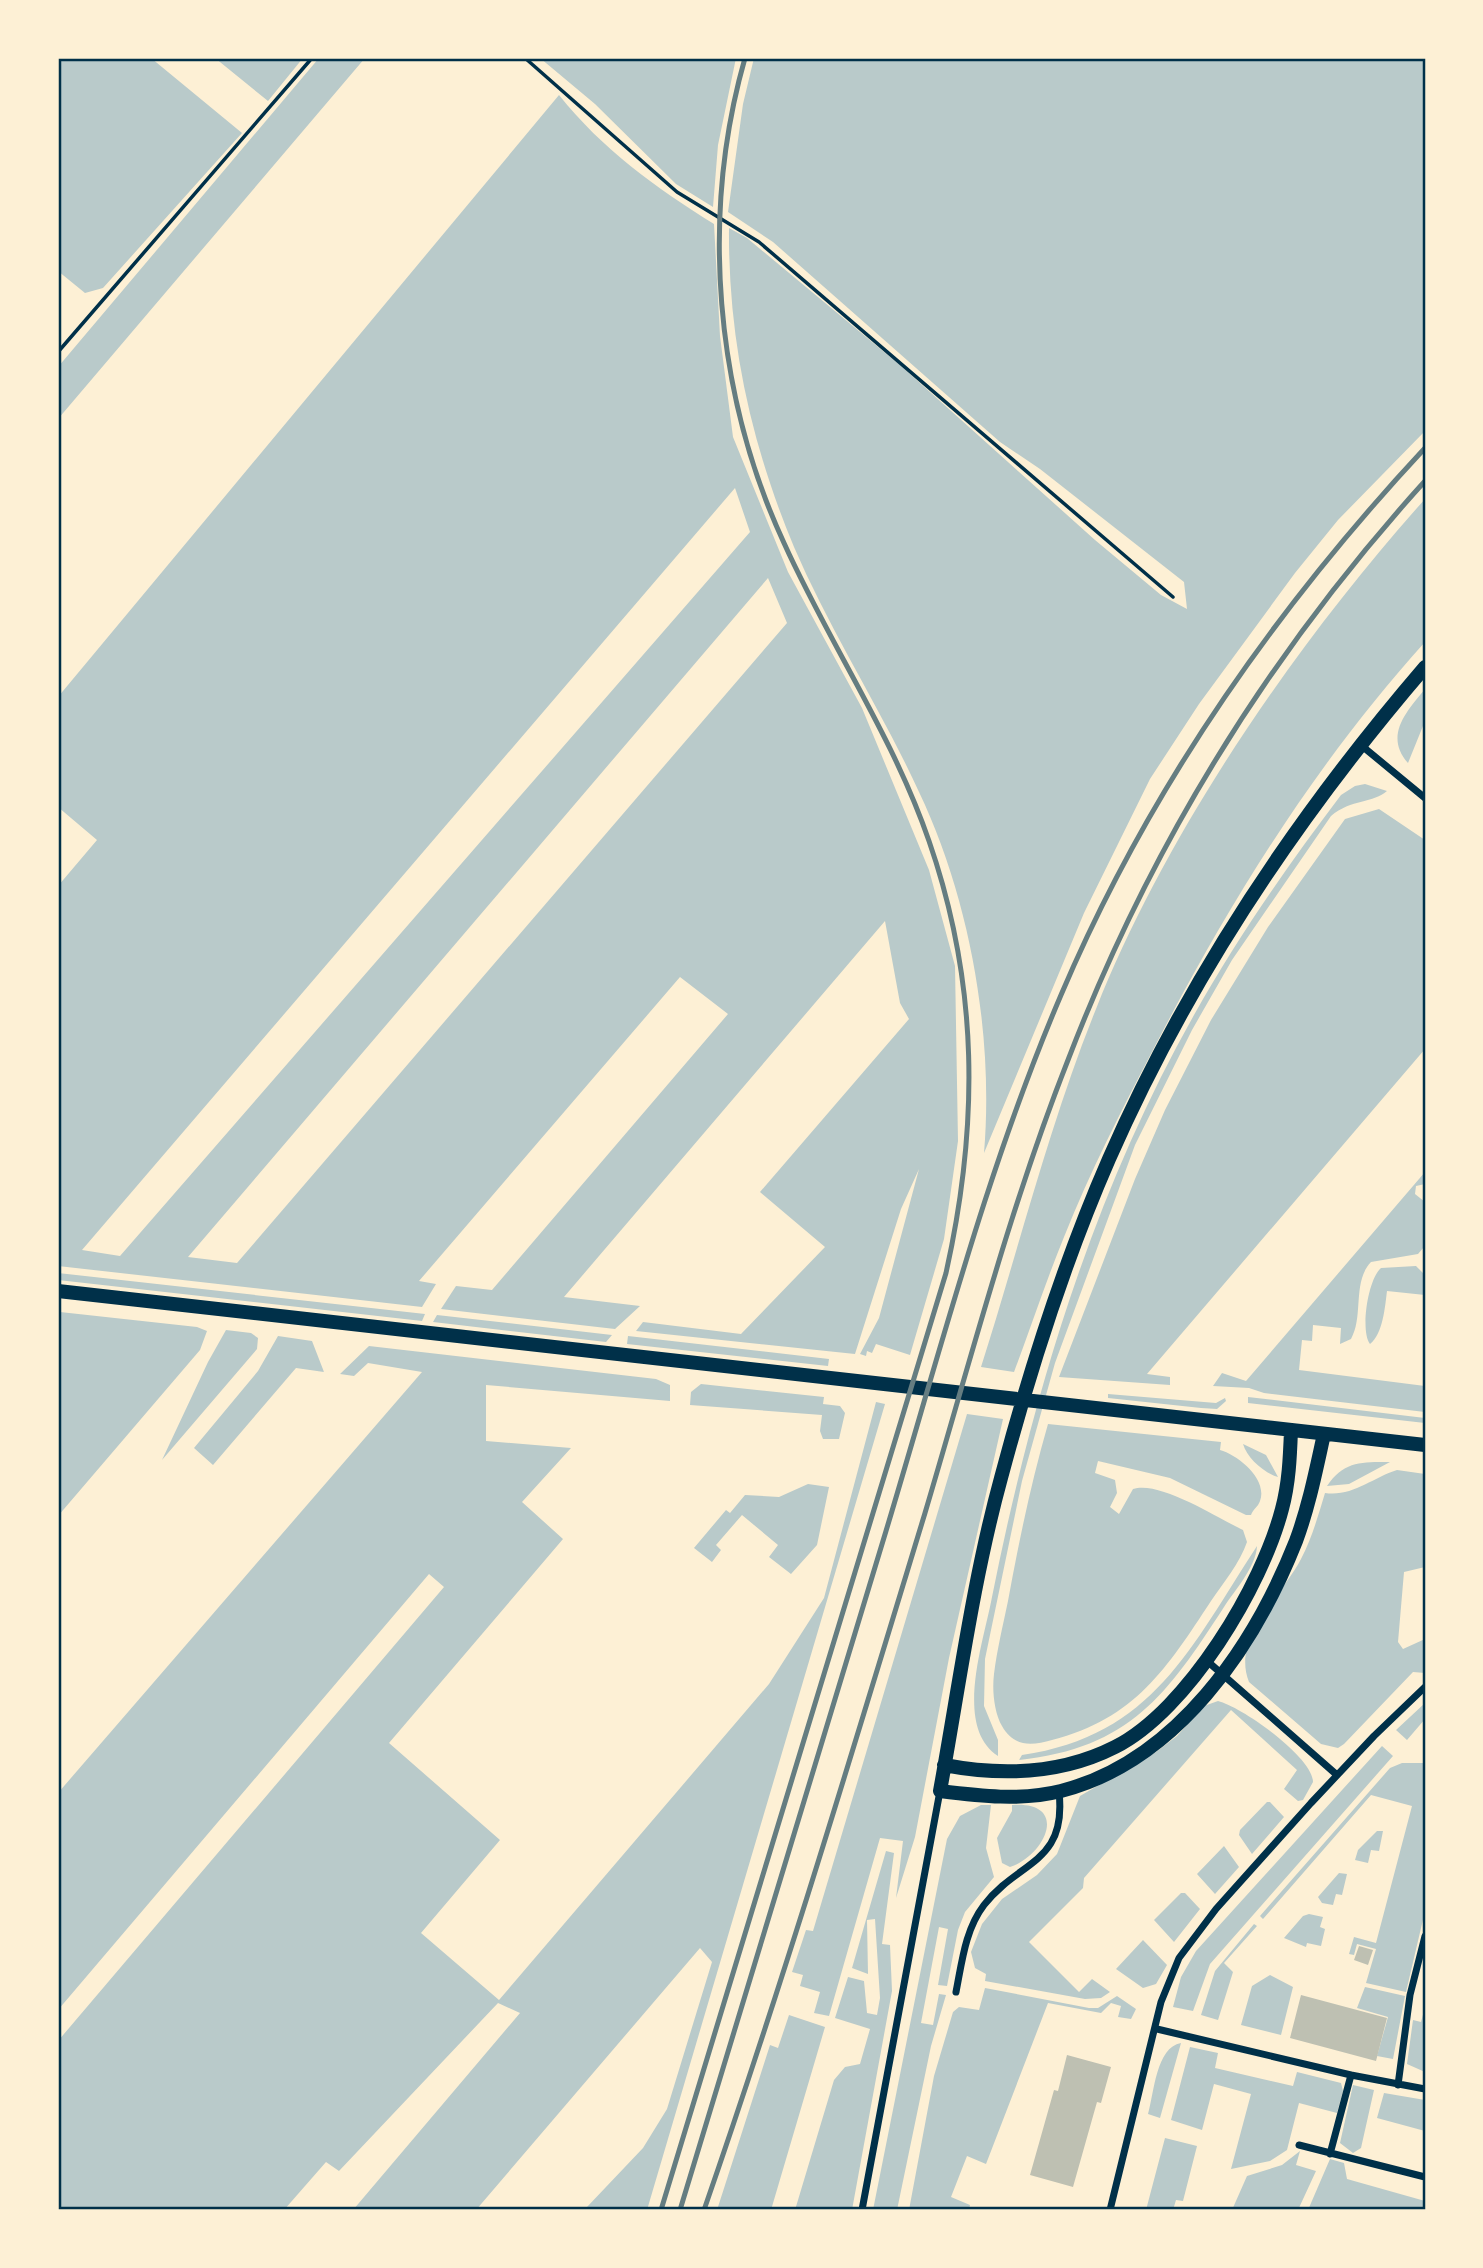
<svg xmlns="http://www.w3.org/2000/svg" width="1483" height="2268" font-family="Montserrat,sans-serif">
<rect width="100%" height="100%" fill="#fdf0d5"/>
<path fill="#b9caca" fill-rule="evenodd" d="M58,58H151L242,133L103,288L85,293L58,271Z
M215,58H303L268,101Z
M319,58H365L58,419V367Z
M540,58H736L718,145L713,207L676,184L595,104Z
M754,58H1425V431L1338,520L1295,573L1199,704L1150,779L1084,913L984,1153C994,1035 970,899 919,792C881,709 830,631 794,547C751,444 728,340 729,228L747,238L901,366L1095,540L1161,595L1187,609L1184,582L1040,469L1000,442L773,242L728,212L743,104Z
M559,95C602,149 656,188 714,224L720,336L733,437L788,572L862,708L929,870L955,966L958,1141L944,1239L910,1355L876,1344L872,1353L867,1351L866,1356L860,1354L879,1318L919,1169L901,1209L855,1354L636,1331L643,1322L741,1334L825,1247L760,1192L909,1019L900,1003L885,921L564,1297L640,1306L615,1329L441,1309L456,1286L492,1290L728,1014L680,977L419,1281L436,1284L422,1307L58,1266V886L97,840L58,807V697ZM735,488L750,532L120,1256L82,1250ZM768,578L787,623L237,1263L188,1257Z
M1425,499V642C1315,764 1230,901 1155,1046C1122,1109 1090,1172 1064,1237C1046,1281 1031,1327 1014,1372L981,1367C1019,1248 1049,1125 1096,1009C1167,830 1297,642 1425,499Z
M1425,689V721L1408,763C1384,736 1406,712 1425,689Z
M1365,784L1387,791C1374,803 1351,799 1331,816L1232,960L1192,1030L1135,1145L1055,1363L1022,1481L985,1659L984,1706L998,1740V1756C953,1727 984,1641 992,1597C1032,1396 1093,1194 1194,1015C1237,938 1288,865 1341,795L1355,786Z
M1379,809L1425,840V1049L1147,1374L1170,1377V1385L1059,1377L1135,1179L1165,1110L1211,1020L1268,927L1345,819Z
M1425,1172V1184L1416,1186L1415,1194L1425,1202L1424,1247L1418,1254L1371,1262C1352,1282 1364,1316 1351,1339L1340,1344L1341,1328L1313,1325L1312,1341L1302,1340L1299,1370L1425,1386V1412L1264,1393L1249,1388L1213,1386L1222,1373L1246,1381Z
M1416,1266L1425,1275V1295L1387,1291C1385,1307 1383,1334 1370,1344C1360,1331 1368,1279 1381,1268Z
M58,1273L425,1314L422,1321L58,1280Z
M60,1312L197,1327L207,1331L200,1350L58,1516Z
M437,1315L612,1335L606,1342L433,1322Z
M226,1330L251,1333L258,1338L257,1349L162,1460L208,1362Z
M278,1336L312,1341L324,1372L296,1368L213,1465L194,1448L258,1371Z
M628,1336L829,1359L828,1366L627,1344Z
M369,1346L656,1379L670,1385V1401L486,1385V1441L571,1448L522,1502L563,1539L389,1743L500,1840L421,1933L499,2000L769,1684L824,1598L876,1402L885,1404L647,2210H588L587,2207L643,2148L667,2109L712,1962L700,1948L476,2210H353L520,2013L498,2003L339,2171L326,2162L284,2210H58V2041L444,1587L429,1574L58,2010V1793L422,1372L368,1363L354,1376L340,1374Z
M701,1384L824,1397L823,1404L840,1406L845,1413L839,1439H823L820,1431L822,1415L690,1405L691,1392Z
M1108,1394L1216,1403L1225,1398L1226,1401L1217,1409L1201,1408L1108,1398Z
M1248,1397L1425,1418V1423L1248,1403Z
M967,1414L1003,1419L949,1658L915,1837L896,1898L903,1841L880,1838L829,2016L814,2013L820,1992L800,1986L803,1975L792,1972L806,1930L813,1931Z
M1048,1424L1221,1442L1220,1450C1238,1455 1268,1479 1260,1501C1258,1507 1253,1509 1251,1515H1246L1170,1478L1098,1461L1095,1473L1115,1480L1117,1493L1110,1507L1119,1514L1133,1489C1159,1480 1218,1518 1243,1530L1247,1542C1240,1563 1223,1583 1211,1601C1167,1668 1135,1719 1052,1740C1031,1746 1014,1747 1002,1726C994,1712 992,1690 994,1674C997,1650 1003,1625 1008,1601C1019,1541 1031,1483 1048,1424Z
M1243,1444L1266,1455L1278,1477C1264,1473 1247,1458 1243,1444Z
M1390,1462L1349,1484L1327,1486C1344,1461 1361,1462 1390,1462Z
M1397,1470L1425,1474V1567L1404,1572L1398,1642L1403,1649L1425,1639V1673L1413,1672L1344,1744L1338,1748L1321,1744L1249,1682C1231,1638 1282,1596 1301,1559C1312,1538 1318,1516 1325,1493C1352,1497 1372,1478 1397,1470Z
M808,1484L829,1487L817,1545L791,1574L769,1557L778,1545L742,1515L716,1545L721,1550L712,1562L694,1548L726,1510L730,1513L745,1495L779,1497Z
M1257,1546C1256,1567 1235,1590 1224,1607C1167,1695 1130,1748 1019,1760L1022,1755C1153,1736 1191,1647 1257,1546Z
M1218,1701C1242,1707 1313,1757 1313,1782L1303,1800L1298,1801L1284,1789L1297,1770L1231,1710L1084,1878L1083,1888L1029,1942L1079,1992L1092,1979L1110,1992L1101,1998L1085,1999L985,1981L986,1974L975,1968L971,1952L982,1924L1002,1899L1037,1875L1057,1854L1080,1796L1156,1752L1177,1736L1204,1706Z
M1425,1703V1719L1407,1740L1396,1730Z
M1382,1746L1393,1756L1210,1964L1193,2011L1173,2007L1181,1977L1196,1951Z
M1402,1763H1425V1911L1406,1992L1366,1983L1376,1949L1357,1944L1354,1955L1349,1954L1354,1937L1376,1943L1412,1806L1371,1795L1263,1919L1260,1916L1390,1768Z
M1267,1802H1270L1284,1817L1252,1854L1239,1835L1240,1830Z
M981,1805H991L986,1848L994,1877L965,1912L958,1930L947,1986L938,1985L948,1929L939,1927L921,2023L933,2025L939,1994L946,1995L931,2046L897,2210H873L947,1839L960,1816Z
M1012,1805C1071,1801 1045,1856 1010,1867L1002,1863L997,1838L1012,1811Z
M1377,1831H1383L1379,1851L1371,1850L1368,1863L1355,1860L1358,1850Z
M1224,1846L1239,1867L1215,1894L1197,1874Z
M886,1851L894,1853L882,1944L890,1945L892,1991L852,2210H795L834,2080L845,2067L860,2064L870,2029L835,2018L848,1977L864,1981L867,2013L877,2015L880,1998L875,1919L867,1920L868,1974L852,1968Z
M1339,1873L1347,1874L1342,1895L1336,1894L1333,1905L1322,1903L1318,1897Z
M1181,1893H1185L1200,1909L1174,1942L1154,1920Z
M1309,1914L1323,1917L1320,1927L1325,1929L1321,1946L1307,1943L1306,1947L1284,1938L1303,1916Z
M1254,1924L1257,1926L1224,1963L1233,1972L1218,2020L1201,2015L1215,1971Z
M1143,1940L1167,1965L1156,1984L1143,1988L1116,1969Z
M1270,1975L1293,1987L1281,2035L1241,2025L1252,1986Z
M1365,1987L1405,1996L1393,2059L1377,2056L1388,2017L1357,2008Z
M985,1988L1089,2008H1098L1117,1996L1136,2009L1131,2019L1118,2017L1121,2006L1111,2003L1101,2013L1048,2003L986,2164L967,2156L951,2197L970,2205L969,2210H909L934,2076L953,2012L959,2007L979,2010Z
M1425,2007V2072L1407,2064L1413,2020L1421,2022Z
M789,2015L825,2027L771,2210H717L770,2045L778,2048Z
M1181,2043L1160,2118L1148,2114C1154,2094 1156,2047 1181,2043Z
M1190,2047L1218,2053L1215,2068L1293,2086L1297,2072L1341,2083L1343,2091L1337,2113L1299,2103L1287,2150L1270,2161L1231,2169L1251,2094L1214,2084L1202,2130L1171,2120Z
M1353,2085L1374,2090L1361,2148L1353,2153L1340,2143Z
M1384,2093L1425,2100V2131L1377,2118Z
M1165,2138L1197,2146L1183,2201L1176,2200L1173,2210H1146Z
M1300,2151L1296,2165L1316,2171L1298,2210H1232L1247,2176L1282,2165Z
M1330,2159L1344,2163L1347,2179L1425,2201V2210H1308Z"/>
<path fill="#bec0b2" d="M1359,1946L1373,1950L1368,1965L1354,1960Z
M1301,1995L1387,2018L1376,2061L1290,2038Z
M1067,2055L1111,2067L1101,2103L1097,2102L1073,2187L1030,2175L1054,2090L1058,2091Z"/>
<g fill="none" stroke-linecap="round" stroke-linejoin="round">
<path stroke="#003049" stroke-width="3.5" d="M525,58L677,192L759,242L1173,597
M58,352L312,58"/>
<path stroke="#003049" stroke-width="7" d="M1362,746L1425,798
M1206,1660L1337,1775
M956,1992C962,1962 965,1930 984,1905C1019,1860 1067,1864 1059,1792
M1157,2029L1351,2075L1425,2089
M1398,2085L1410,1995L1425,1936
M1299,2145L1425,2177
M1330,2154L1351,2075
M862,2210L940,1791
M1110,2210L1161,2002L1179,1958L1216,1909L1311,1803L1374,1736L1425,1687"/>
<path stroke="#003049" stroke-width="14" d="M58,1291L1425,1445
M1324,1434C1316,1470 1309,1506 1296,1541C1254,1647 1177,1761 1061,1791C1021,1801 980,1796 940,1791C959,1687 973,1580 1001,1478C1030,1369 1064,1262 1109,1159C1188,979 1298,815 1425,667
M944,1765C1002,1776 1062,1774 1115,1747C1188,1710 1262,1586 1282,1509C1289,1483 1290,1457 1291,1430"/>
<path stroke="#657d81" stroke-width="5" d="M661,2210L946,1273C979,1125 979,985 929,841C893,736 829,643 784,543C715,394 700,216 745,58
M680,2210C749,1984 818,1758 886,1531C940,1352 987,1168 1061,995C1148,790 1274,610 1425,448
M704,2210C784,1980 854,1746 925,1513C970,1362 1010,1207 1068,1060C1150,846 1271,651 1425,481"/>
</g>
<rect width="1483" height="2268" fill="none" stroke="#fdf0d5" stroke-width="119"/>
<rect x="60" y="60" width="1364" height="2148" fill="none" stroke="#003049" stroke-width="2.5"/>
</svg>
